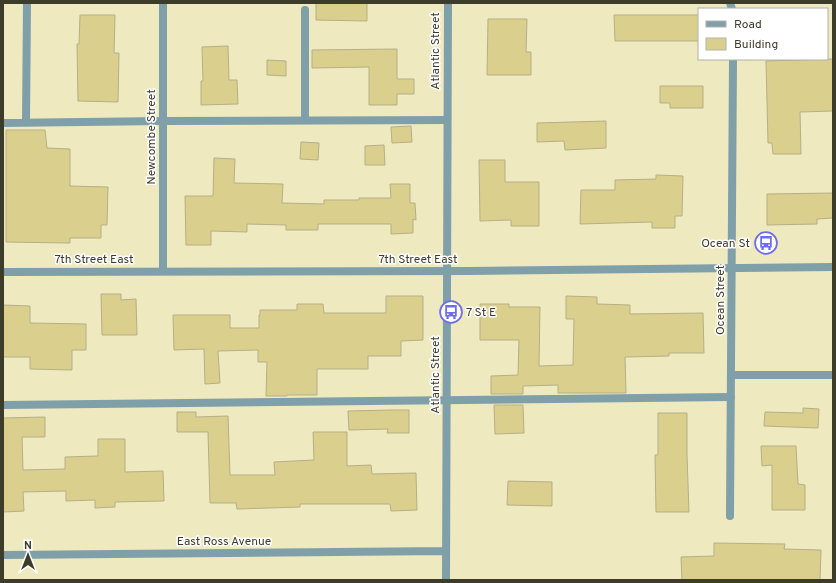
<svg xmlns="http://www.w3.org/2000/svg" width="836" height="583" font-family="Overpass,sans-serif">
<rect width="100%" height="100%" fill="#efe9c0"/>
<path fill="#dacf8d" stroke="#b5af87" d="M316,3H367V21L316,20Z
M80,15H115L114,53H119L118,102L78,101L77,44H79Z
M614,15H699V41H615Z
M488,19H527L526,52H531V75H487Z
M228,46L229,80H237L238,104L201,105V81H203L202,47Z
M397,49V79H414V94H397V105H369V67L312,68V50Z
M833,59V111L800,112L801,154H773L772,143H768L766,61Z
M267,60L286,61V76L267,75Z
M660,86H703V108H670V103H660Z
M606,121V148L565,150L564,141L537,142V123Z
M411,126L412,142L392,143L391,127Z
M6,130H45L47,148L70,149V186L108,187L107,225H101V238H70V243L6,242Z
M301,142L319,143L318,160L300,159Z
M384,145L385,165H365V146Z
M214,158L235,159L234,183L283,184L282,203L324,204V200H359V198H391L390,184H410V203H415L416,220L413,219V233L391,234V224H318V230H286V225L247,224V232L211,231V245H186L185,196H213Z
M479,160H505V182H539V226H511V220L480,221Z
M656,175L683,176L682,216H675V228H652V222L580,224L581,190H615V180L656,179Z
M833,193V218L817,219V224L767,225V194Z
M101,294H121V300L136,299L137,335H102Z
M386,296H423V340L401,341V356H368V369H317V395H287V396H266L267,362H258V350L218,351L220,383L205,384L204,349L174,350L173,315H230V328H259V315H260V310H297V304H323L324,313H386Z
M566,296L597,297V304L630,305V314L703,313L704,353H669V356L625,357L626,393H558V385L523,386V394H491V376L518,375L519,340H480V304H509V307H540L539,366L573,365L574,319H566Z
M3,305L30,306V323L86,324V350H72V370L30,369V357H3Z
M494,405H523L524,433L495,434Z
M803,408L819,409L818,428L764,426L765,412L803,413Z
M391,410H409V433H387L388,429L349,430L348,411Z
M177,412H196V417L228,416L230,475H275L274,462L314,460L313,432H347V466L371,465L372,474L416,473L417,510L391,511L390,504H300V507L237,509L236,503H210L208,432H177Z
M658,413H687V455L689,512H656L655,455H658Z
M45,417V437H22L23,470L65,469V457L98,456V439H125V472L163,471L164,501L115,502V507L95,508V500L66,501V491L23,492L24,511L3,512V418Z
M761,446H796L798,484L805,485V510H772V465L762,466Z
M508,481L552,482V506L507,505Z
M714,543L785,544L784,549L821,550L820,580H682L681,557L714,556Z"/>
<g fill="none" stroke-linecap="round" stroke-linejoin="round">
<path stroke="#7f9fa9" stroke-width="8" d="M730,3L732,9
M305,10V120
M26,122L27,3
M3,123L163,121L447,120
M731,375H833
M3,405L731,397"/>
<path stroke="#7f9fa9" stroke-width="8" d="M163,3V271
M730,516L733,59
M3,555L446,551
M446,580L448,3"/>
<path stroke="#7f9fa9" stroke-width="8" d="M3,272L470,271L833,267"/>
</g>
<defs>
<g id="bus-ring" transform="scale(1.15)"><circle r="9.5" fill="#fff" stroke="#6e6ce7" stroke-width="1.5"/><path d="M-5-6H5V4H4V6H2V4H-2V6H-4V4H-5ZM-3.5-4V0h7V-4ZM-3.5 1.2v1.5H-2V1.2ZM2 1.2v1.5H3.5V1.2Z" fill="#6e6ce7"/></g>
</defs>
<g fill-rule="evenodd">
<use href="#bus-ring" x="766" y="243"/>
<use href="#bus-ring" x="451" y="312"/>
</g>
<g text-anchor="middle" stroke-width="3" stroke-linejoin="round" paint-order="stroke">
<g font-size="12" fill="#3d3b2a" stroke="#fff">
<text transform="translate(435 51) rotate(-90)" y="4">Atlantic Street</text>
<text transform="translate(151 137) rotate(-90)" y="4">Newcombe Street</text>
<text x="94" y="263">7th Street East</text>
<text x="418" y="263">7th Street East</text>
<text transform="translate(720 300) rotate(-90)" y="4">Ocean Street</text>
<text transform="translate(435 375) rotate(-90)" y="4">Atlantic Street</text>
<text x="224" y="545">East Ross Avenue</text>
</g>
<g font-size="12" fill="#3d3b2a" stroke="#fff" text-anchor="end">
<text x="750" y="247">Ocean St</text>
<text x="466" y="316" text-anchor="start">7 St E</text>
</g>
</g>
<rect width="836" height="583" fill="none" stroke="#3d3b2a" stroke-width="8"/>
<rect x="698" y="8" width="130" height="52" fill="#ffffff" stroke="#b1b1aa"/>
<rect x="706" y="21" width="20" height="6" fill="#7f9fa9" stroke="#b1b1aa"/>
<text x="734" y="28" font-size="12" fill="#3d3b2a">Road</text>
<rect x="706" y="38" width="20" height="12" fill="#dacf8d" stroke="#b1b1aa"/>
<text x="734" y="48" font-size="12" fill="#3d3b2a">Building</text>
<g transform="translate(28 555)" stroke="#ffffff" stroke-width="3" paint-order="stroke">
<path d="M0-3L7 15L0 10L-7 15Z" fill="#3d3b2a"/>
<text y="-6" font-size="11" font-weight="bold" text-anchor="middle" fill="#3d3b2a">N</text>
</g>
</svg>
